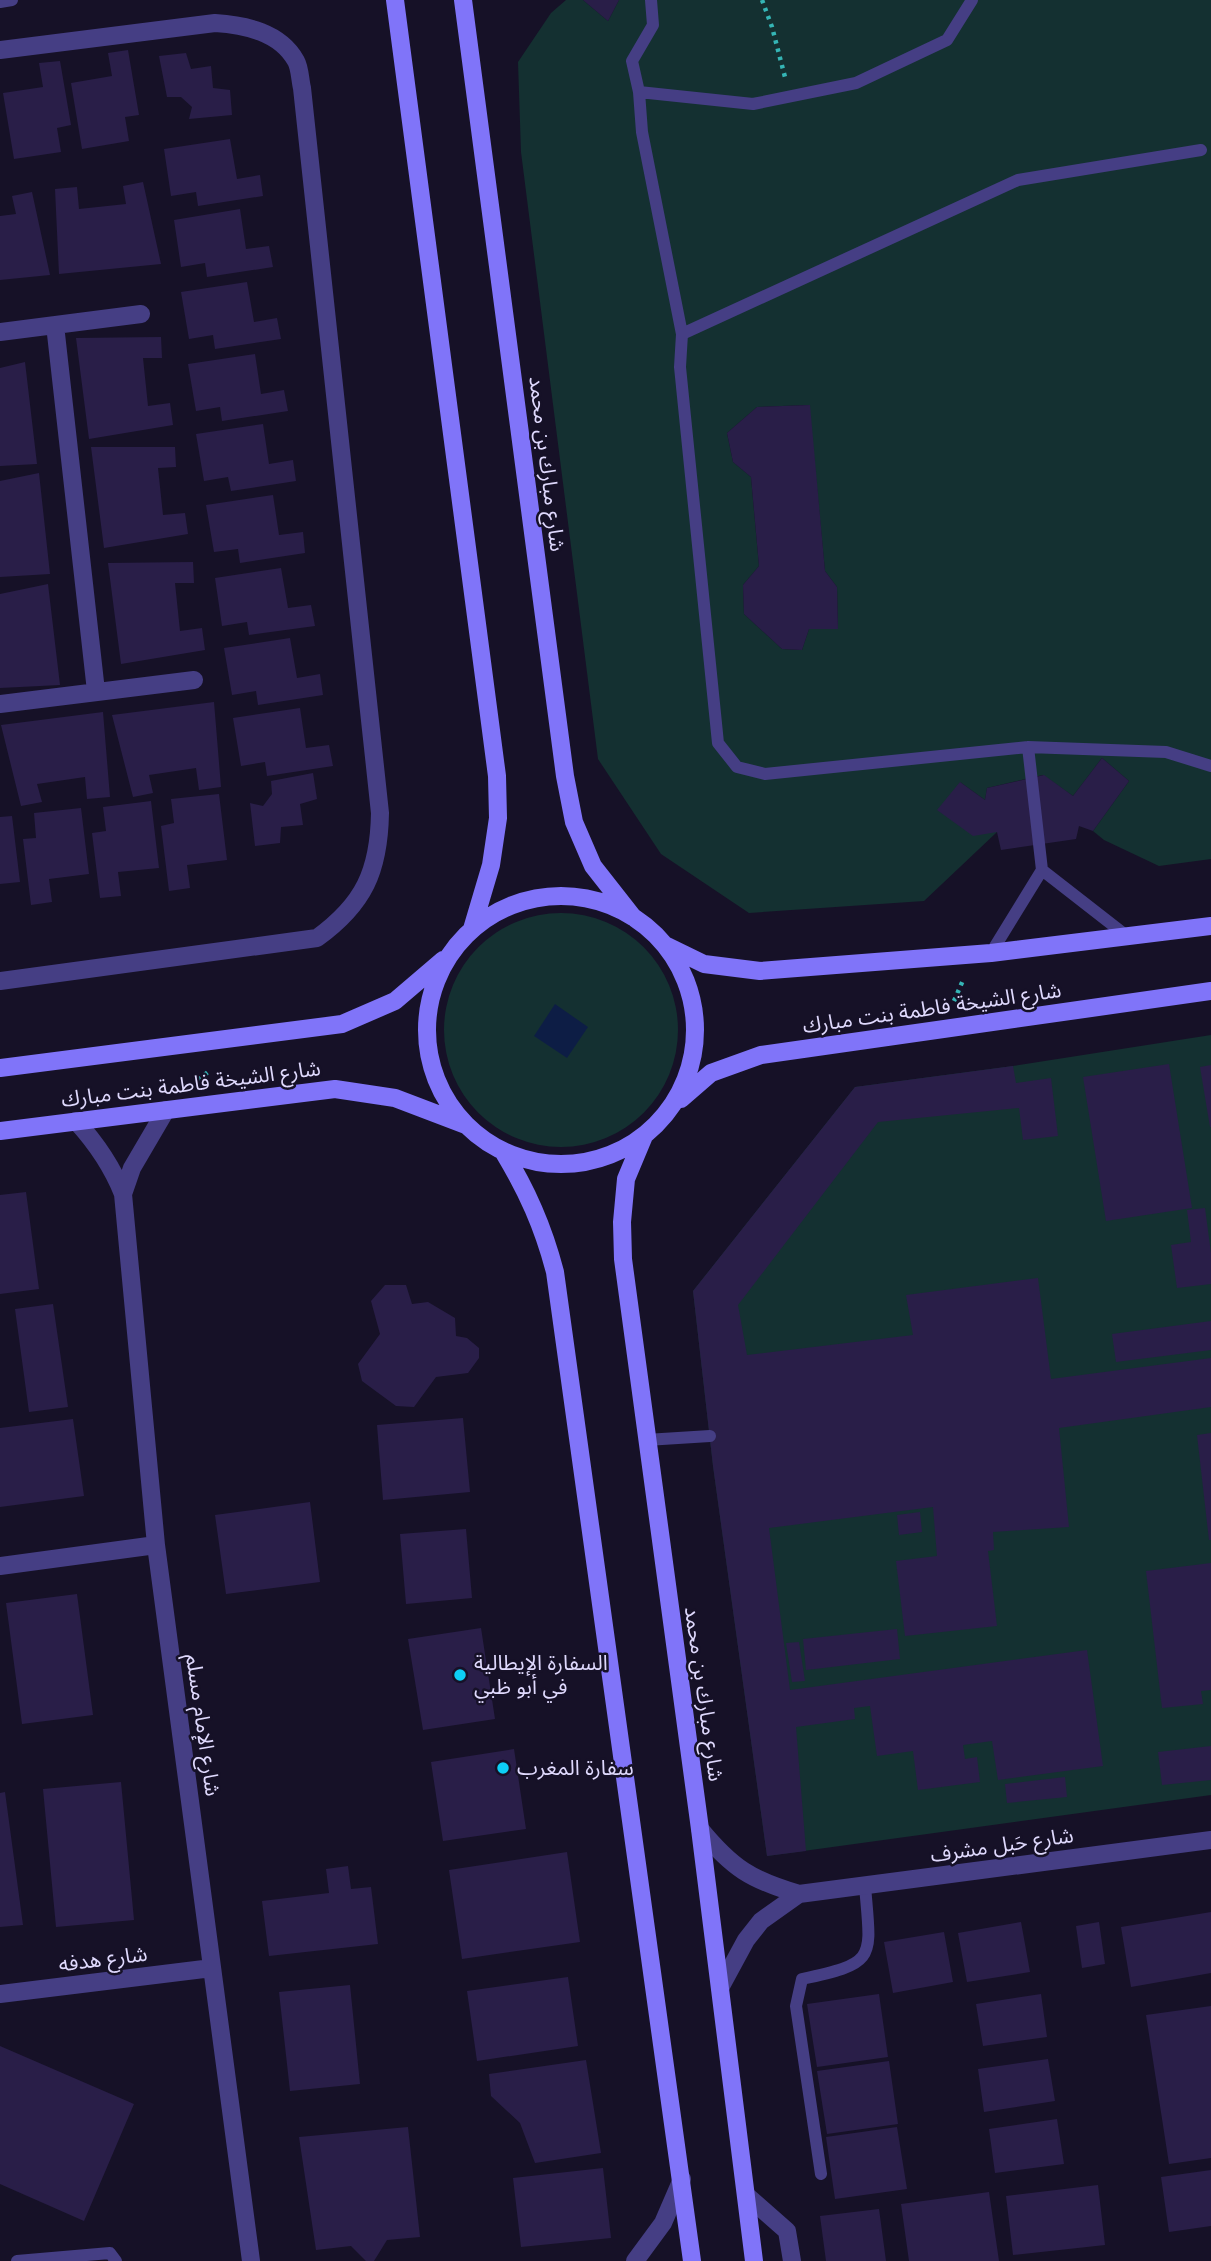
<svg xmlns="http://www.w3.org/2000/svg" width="1211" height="2261" font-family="'DM Sans','Noto Sans Arabic',sans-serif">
<rect width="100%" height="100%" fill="#161127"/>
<path fill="#143031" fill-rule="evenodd" d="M566,0H583L608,21L619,0H1211V859L1159,866L1104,840L1093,831L1129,781L1102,758L1073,796L1043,775L987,788L985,800L960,782L997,832L924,901L749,913L661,854L598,759L521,152L518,62L551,13ZM809,405L825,571L837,587L838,629H809L802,650L782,649L744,614L743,585L759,566L751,477L733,462L727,433L757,407Z
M444 1030a117 117 0 1 1 234 0a117 117 0 1 1-234 0Z
M1211,1035V1795L767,1856L713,1466L693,1291L855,1087L1013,1066Z"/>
<path fill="#0d1d45" d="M555,1004L588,1027L567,1058L534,1036Z"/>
<path fill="#291e48" d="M583,0H619L608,21Z
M128,50L139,115L125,117L129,141L82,149L71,83L112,76L108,53Z
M186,53L191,69L211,66L213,88L230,90L232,115L189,119L192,107L181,97H167L159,56Z
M60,61L71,125L57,128L61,152L14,159L3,93L43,87L39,63Z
M230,139L237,179L260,175L263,196L198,206L196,192L171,196L164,149Z
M143,182L161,264L59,274L55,189L77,187L79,209L126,204L123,186Z
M32,192L50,275L0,280V216L16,214L12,196Z
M240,209L246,249L269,246L273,267L207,277L205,263L181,267L174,220Z
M247,282L254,322L277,318L281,339L215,349L213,335L189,339L181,292Z
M161,337L162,358H143L148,406L170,403L173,425L89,439L76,338Z
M255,354L261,394L284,390L288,411L222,421L220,407L196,411L188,364Z
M25,362L37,464L0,466V368Z
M810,405L825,571L837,587L838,629H809L802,650L782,649L744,614L743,585L759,566L751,477L733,462L727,433L757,407Z
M263,424L269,464L293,460L296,481L231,491L228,477L204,481L196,434Z
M91,447H175L176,467L158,468L163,515L185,513L188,534L104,548Z
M39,473L50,574L0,577V481Z
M273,495L279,535L303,532L305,553L240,563L238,549L214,552L206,505Z
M193,562L194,583H175L180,631L202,628L205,650L121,664L108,563Z
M281,568L288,608L311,605L315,626L249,635L247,622L222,626L215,578Z
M48,584L60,685L0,688V594Z
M290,638L297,678L320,674L323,695L258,705L256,691L232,695L224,648Z
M214,702L221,787L199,790L196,768L149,775L153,793L133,797L112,715Z
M300,708L306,748L329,745L333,766L267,776L265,762L241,766L233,718Z
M103,712L110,797L87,799L85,777L37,784L42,802L21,806L1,725Z
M1102,758L1129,781L1093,831L1079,826L1076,839L1001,850L997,832L973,836L937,810L960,782L985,800L987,788L1044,775L1073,796Z
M313,773L317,799L300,804L303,825L281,827L280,843L255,846L250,803L263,806L272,794L271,781Z
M219,794L227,860L187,865L190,888L169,891L161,826L174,823L171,799Z
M151,801L159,868L118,872L121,896L100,898L92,833L106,831L103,807Z
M81,808L89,874L49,879L52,902L31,905L23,839L36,838L34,813Z
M12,816L20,882L0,884V817Z
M1169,1064L1192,1208L1106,1221L1083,1077Z
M1211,1065V1127H1210L1200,1067Z
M1013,1066L1016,1083L1051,1078L1058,1136L1023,1140L1019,1108L878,1122L738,1305L747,1355L913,1335L906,1295L1038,1278L1051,1379L1211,1358V1407L1059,1428L1069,1527L993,1532L994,1550L988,1551L997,1626L905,1636L896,1561L937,1556L933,1507L769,1528L790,1690L1087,1650L1103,1766L998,1780L992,1741L963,1745L965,1759L977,1757L980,1782L918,1790L913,1751L877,1756L870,1706L854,1708L855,1719L796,1727L806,1851L767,1856L713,1466L693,1291L855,1087Z
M26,1192L39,1289L0,1294V1195Z
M1205,1208L1211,1253V1284L1177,1288L1171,1245L1191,1242L1187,1210Z
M385,1285H406L412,1304L428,1302L455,1318L456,1336L467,1338L479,1348V1358L468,1373L436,1377L414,1407L396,1406L362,1381L358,1364L380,1334L371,1301Z
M53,1304L68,1407L29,1412L15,1309Z
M1211,1321V1350L1116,1362L1112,1334Z
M463,1418L470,1492L383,1500L377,1425Z
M73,1419L84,1496L0,1507V1428Z
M1211,1433V1540H1209L1197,1435Z
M310,1502L320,1582L226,1594L215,1515Z
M920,1512L922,1532L899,1535L897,1515Z
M466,1529L472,1598L406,1604L400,1534Z
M1211,1563V1690L1201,1691L1203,1704L1162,1708L1146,1571Z
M77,1594L93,1715L22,1724L6,1603Z
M481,1628L495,1719L423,1730L408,1639Z
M897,1629L900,1659L806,1670L803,1639Z
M799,1642L805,1681L792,1682L786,1643Z
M1211,1746V1780L1162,1785L1158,1752Z
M514,1749L526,1829L443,1841L431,1762Z
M1065,1777L1067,1797L1007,1803L1005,1784Z
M121,1782L134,1920L56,1927L43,1789Z
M5,1792L23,1925L0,1927V1793Z
M567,1852L580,1942L462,1959L449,1870Z
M348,1866L351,1889L371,1887L378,1944L269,1956L262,1901L329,1893L326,1869Z
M1211,1912V1973L1131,1987L1121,1927Z
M1021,1922L1030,1972L967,1982L958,1933Z
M1099,1922L1105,1964L1082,1968L1076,1926Z
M944,1932L953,1982L893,1993L884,1942Z
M568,1977L578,2046L477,2061L467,1991Z
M350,1985L360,2084L290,2091L279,1992Z
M879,1994L888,2057L817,2067L807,2004Z
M1041,1994L1047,2037L983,2046L976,2004Z
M1211,2006V2158L1169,2164L1146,2015Z
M0,2046L134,2104L84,2221L0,2184Z
M1048,2059L1055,2101L984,2112L978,2069Z
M586,2060L601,2153L535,2163L520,2123L491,2096L489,2074Z
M889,2061L898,2124L827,2134L817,2071Z
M1057,2119L1064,2164L995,2173L989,2129Z
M408,2127L420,2237L387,2240L374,2261H366L351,2246L316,2250L299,2137Z
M897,2127L907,2189L835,2199L826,2137Z
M603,2168L611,2238L521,2247L513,2178Z
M1211,2170V2226L1169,2232L1161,2177Z
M1098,2185L1105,2245L1013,2255L1006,2196Z
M989,2192L999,2261H909L901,2204Z
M879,2209L886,2261H826L820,2216Z"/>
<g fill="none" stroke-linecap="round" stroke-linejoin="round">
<path stroke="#35b5b5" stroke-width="4.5" stroke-dasharray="3.5 5" stroke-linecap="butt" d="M762,0L772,27L786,81
M954,1001L964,978
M198,1080L208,1072"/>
<path stroke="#453e84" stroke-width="12" d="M651,0L653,25L632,61L639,92L642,132L682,334L680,367L718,743L737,767L765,774L1028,747L1166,752L1211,766
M0,2L12,0
M639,92L753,104L856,83L947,40L972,0
M682,334L1018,180L1201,150
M1042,870L1128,937
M991,953L1042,870L1028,747
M646,1440L710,1436
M821,2174L796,2006L802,1979C878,1963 871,1959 865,1886
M17,2261L110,2253L116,2261"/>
<path stroke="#453e84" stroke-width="18" d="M0,50L215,23C245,25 280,32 296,61C300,68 300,80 302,88L380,813C379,871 364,904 317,938L0,981
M55,325L96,691
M0,332L141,314
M0,704L194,680
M76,1121C97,1144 112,1166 123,1194L156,1545L251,2261
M123,1194L132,1168L166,1110
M0,1566L156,1545
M700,1829C732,1868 751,1880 799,1894L1211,1840
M720,1988L746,1940L761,1921L799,1894
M0,1994L212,1968
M746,2195L787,2231L792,2261
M635,2261L663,2223L682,2179"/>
<path stroke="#8074f9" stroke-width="18" d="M395,0L497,776L498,818L491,865L472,929
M463,0L565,776L574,822L593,866L633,917
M427 1030a134 134 0 1 1 268 0a134 134 0 1 1-268 0Z
M665,945L704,964L760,971L991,953L1211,926
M0,1068L342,1024L395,1001L443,960
M681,1099L711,1073L761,1055L1211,991
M0,1131L335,1089L395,1098L466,1125
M644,1136L626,1179L622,1222L623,1259L700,1829L754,2261
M503,1151C527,1191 543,1226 555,1272L692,2261"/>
</g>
<g fill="#0dcff5" stroke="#161127" stroke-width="2.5">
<circle cx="460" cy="1675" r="7"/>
<circle cx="503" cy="1768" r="7"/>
</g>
<g text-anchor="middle" stroke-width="5" stroke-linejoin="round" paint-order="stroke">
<g font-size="21" fill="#dfd9fd" stroke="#161127">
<text transform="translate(547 464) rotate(83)" y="7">شارع مبارك بن محمد</text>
<text transform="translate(932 1008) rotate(-8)" y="7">شارع الشيخة فاطمة بنت مبارك</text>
<text transform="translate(191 1084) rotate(-7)" y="7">شارع الشيخة فاطمة بنت مبارك</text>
<text transform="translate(704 1694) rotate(82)" y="7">شارع مبارك بن محمد</text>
<text transform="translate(203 1725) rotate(82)" y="7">شارع الإمام مسلم</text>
<text transform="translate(1002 1845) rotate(-8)" y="7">شارع حَبل مشرف</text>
<text transform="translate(103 1959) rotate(-7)" y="7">شارع هدفه</text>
</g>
<g font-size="21" fill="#dfd9fd" stroke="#161127" text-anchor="start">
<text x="474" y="1670">السفارة الإيطالية<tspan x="474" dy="24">في أبو ظبي</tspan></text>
<text x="517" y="1775">سفارة المغرب</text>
</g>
</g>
</svg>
